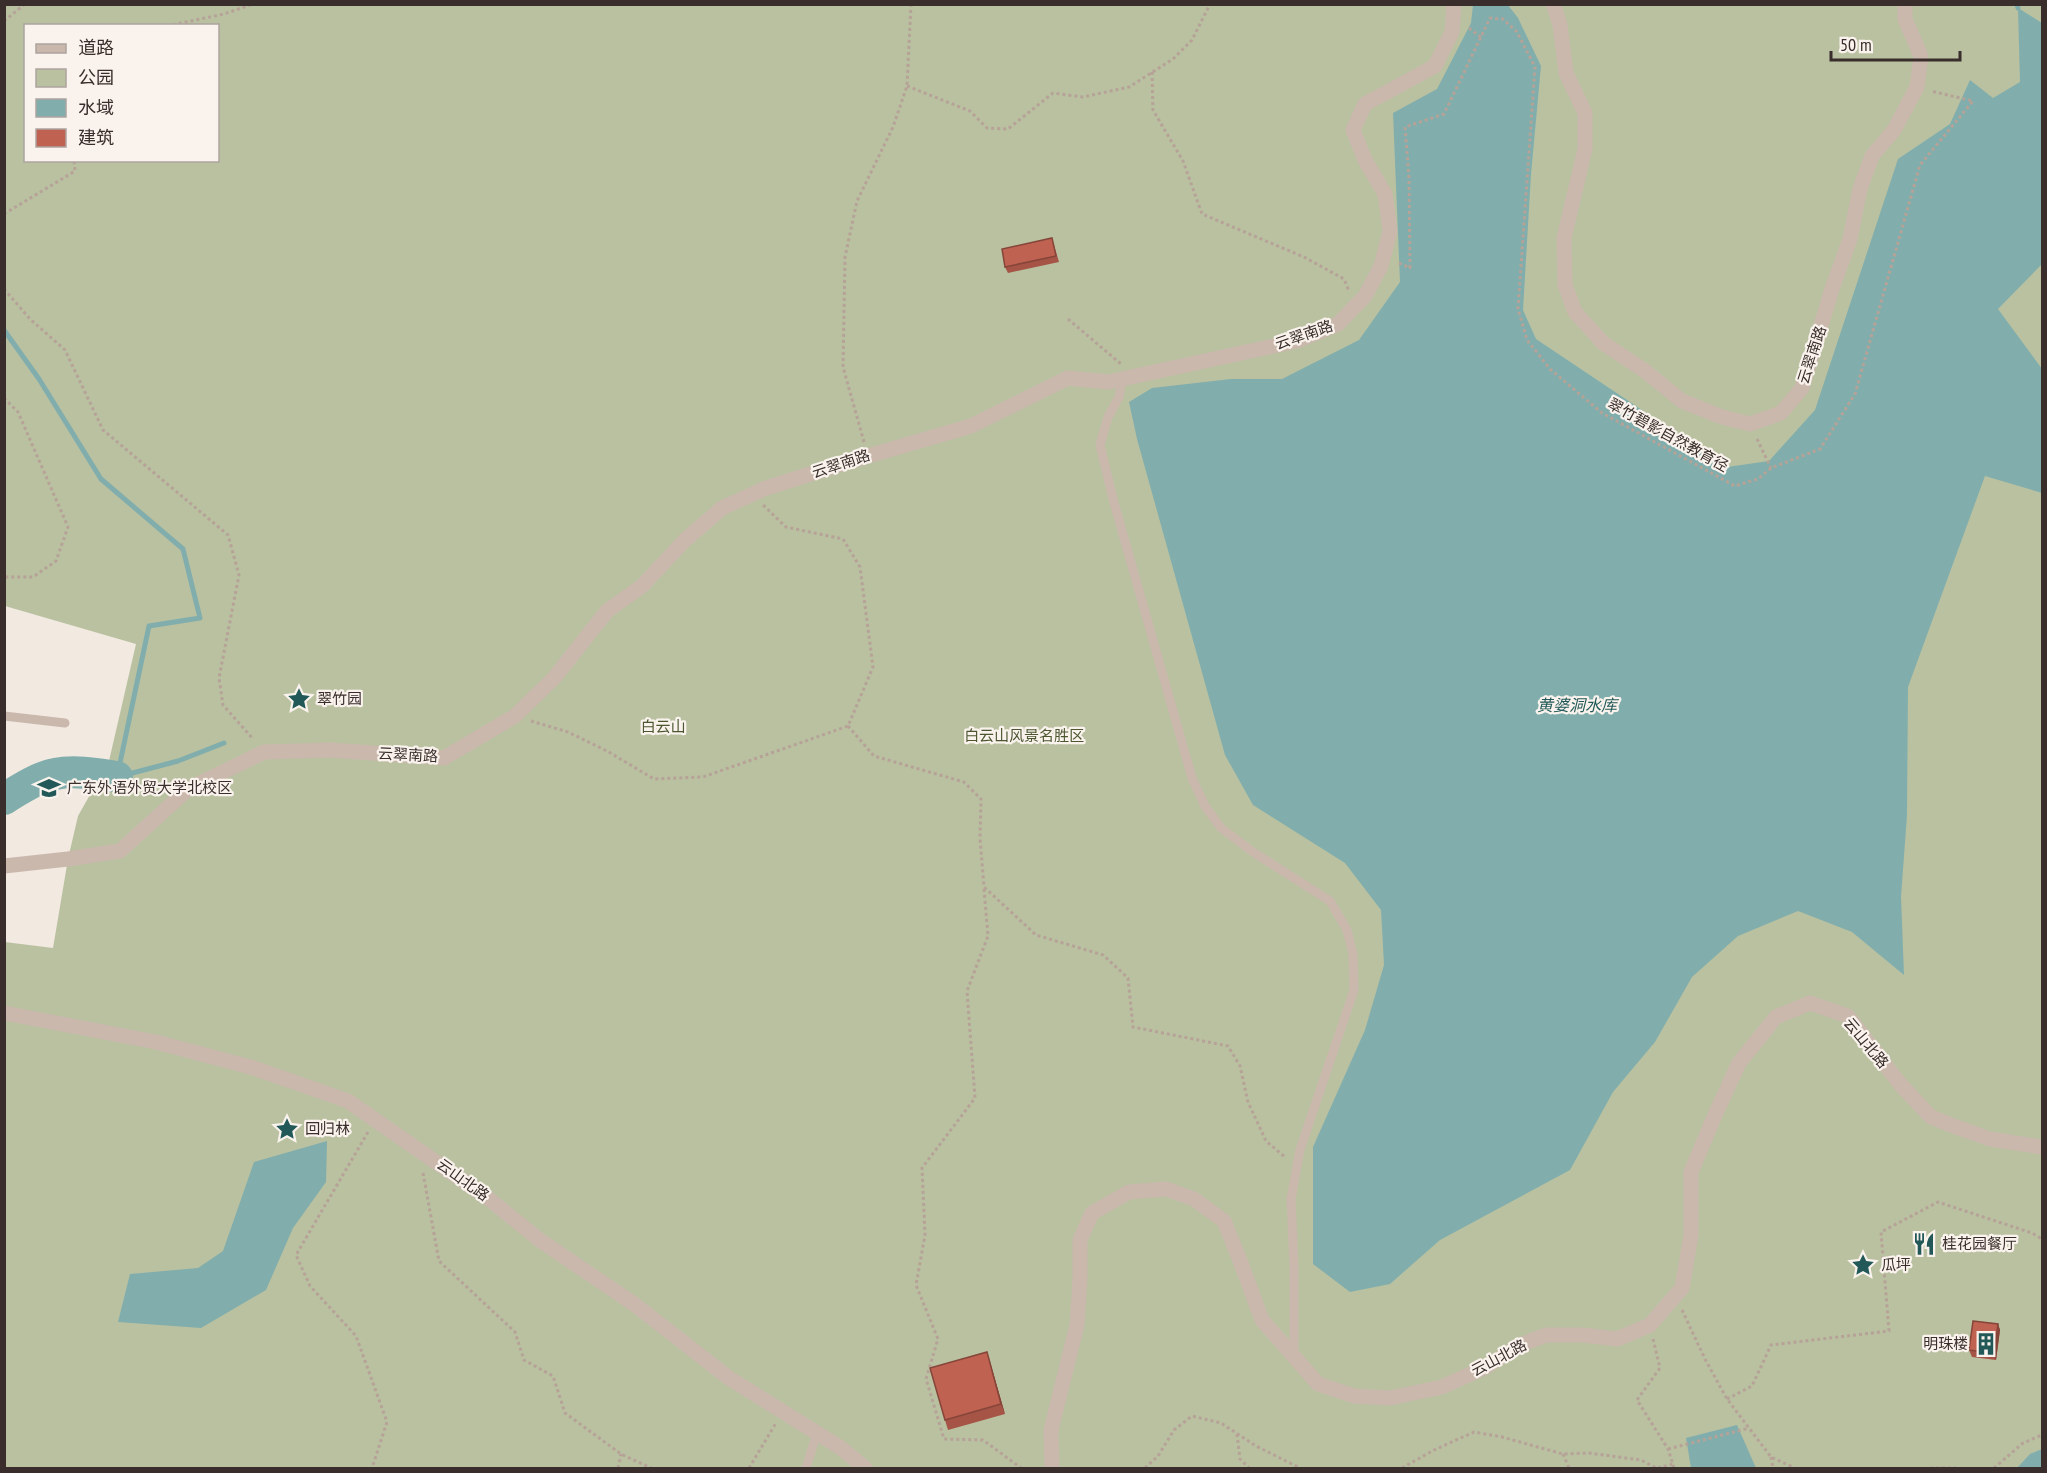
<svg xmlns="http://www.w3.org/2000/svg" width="2047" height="1473" font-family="'PT Sans Narrow','Noto Sans SC',sans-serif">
<rect width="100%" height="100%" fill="#f2e9e1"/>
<path fill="#b9c1a1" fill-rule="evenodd" d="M5,5H2042V1468H5V942L53,948L68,859L78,816L109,761L136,644L5,606ZM26,26H218V160H26Z"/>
<path fill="#81aeac" d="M1473,5H1508L1518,18L1541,66L1531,174L1523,310L1536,339L1727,467L1769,461L1815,410L1898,159L1950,124L1970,80L1993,98L2020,82L2018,8L2042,23V264L1998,309L2042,369V493L1985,476L1908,687L1907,815L1901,897L1904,975L1852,932L1798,911L1738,936L1692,977L1655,1042L1613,1092L1570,1170L1440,1240L1390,1284L1350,1292L1313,1264V1147L1365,1030L1384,965L1381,910L1345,863L1253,805L1225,755L1137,439L1129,402L1152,388L1231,379H1282L1359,340L1400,282L1393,113L1437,89L1471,23Z
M327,1141L326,1182L293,1228L266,1290L201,1328L118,1322L130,1274L198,1268L223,1251L254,1162Z
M1737,1425L1756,1468H1691L1686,1438Z
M2042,1449V1468H2017L2030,1454Z"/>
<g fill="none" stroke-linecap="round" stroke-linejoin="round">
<path stroke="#81aeac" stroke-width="5" d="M2017,4L2018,8
M4,330L39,379L101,479L183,549L200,618L149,626L117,777L178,761L224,743"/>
<path stroke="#81aeac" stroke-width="32" d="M4,799C17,791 40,776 55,774C75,770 97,774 117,777"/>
<path stroke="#b6a297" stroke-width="3" stroke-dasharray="3 3" stroke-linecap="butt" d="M4,21L25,4
M167,26L224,14L253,4
M1469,28L1482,38
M1152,72L1153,110L1183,161L1202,214L1304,257L1344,279L1349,291
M907,86L970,111L987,128L1008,129L1053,93L1083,97L1129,87L1173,59L1192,40L1210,4
M4,214L75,171L74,160
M1399,263L1410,268L1409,178L1405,127L1444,114L1490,18L1503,19L1517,32L1535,67L1518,309L1527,340L1550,369L1602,413L1735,486L1758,479L1771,468L1820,449L1855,394L1920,165L1973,101L1931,91
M4,289L30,319L65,350L103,430L228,535L239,575L219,678L223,705L253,739
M1068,319L1121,364
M4,398L18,412L68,527L56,561L33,577H4
M1757,439L1771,468
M864,442L843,367L845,257L857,201L893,127L907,86L911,4
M531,721L568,732L607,751L654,779L703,777L848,726L873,667L860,567L843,539L786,527L763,505
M848,726L874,756L964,782L981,799L980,838L984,887L1036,935L1103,955L1128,978L1133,1027L1228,1046L1240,1066L1248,1102L1266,1141L1286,1158
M984,889L988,936L967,991L975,1098L922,1168L925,1235L916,1285L938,1339L926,1379L944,1439L983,1440L1021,1468
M368,1132L296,1255L310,1286L356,1336L387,1422L372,1468
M423,1173L439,1261L515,1332L524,1360L553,1376L565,1413L621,1454L651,1468
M1682,1310L1705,1359L1727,1399L1771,1457L1795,1468
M1653,1339L1660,1368L1637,1400L1668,1449L1674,1468
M1727,1399L1752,1386L1771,1345L1889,1331L1881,1232L1938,1202L2032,1233L2042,1239
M1237,1434L1240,1459L1249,1468
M1668,1449L1749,1428
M1563,1454L1569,1468
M1771,1457L1773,1468
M618,1468L621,1454
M749,1468L776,1423
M1145,1468L1158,1456L1174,1430L1192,1416L1221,1423L1256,1446L1300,1468
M1402,1468L1434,1450L1474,1432L1502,1437L1563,1454L1589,1453L1641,1460L1656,1468
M1658,1468L1673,1464
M1930,1468H1956
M1994,1468L2023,1443L2042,1435"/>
<path stroke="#cab8ad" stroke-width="9" d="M1122,378L1119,397L1108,417L1100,445L1113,499L1192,778L1205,806L1221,828L1253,852L1330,901L1347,930L1353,954L1354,990L1300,1150L1291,1199L1294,1266V1355
M4,716L65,723
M806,1468L817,1433"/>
<path stroke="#cab8ad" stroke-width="15" d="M1553,4L1560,25L1566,73L1585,113V149L1564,238L1565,285L1575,312L1603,343L1645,371L1682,401L1722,417L1750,424L1781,413L1802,388L1833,286L1850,239L1860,189L1872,156L1894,130L1917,87L1921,56L1905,19V4
M4,866L68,859L120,851L188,789L264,752L330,750L444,758L515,716L554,678L607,611L642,586L684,541L722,508L766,488L868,456L971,426L1068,378L1108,382L1297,341L1338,324L1365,296L1381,266L1390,231L1385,194L1365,160L1353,130L1365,104L1435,66L1452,32L1454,4
M4,1013L156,1042L254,1068L348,1101L489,1199L541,1241L634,1304L729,1378L841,1448L865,1468
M1052,1468L1051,1430L1077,1325L1080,1279V1240L1092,1213L1129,1192L1166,1189L1194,1199L1224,1221L1239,1258L1262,1320L1318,1384L1354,1396L1390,1398L1442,1387L1486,1367L1520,1345L1546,1335H1583L1617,1339L1650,1325L1682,1288L1691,1235V1172L1715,1115L1739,1063L1776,1017L1810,1003L1848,1016L1900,1084L1931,1117L1959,1128L1990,1139L2042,1147"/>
</g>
<path fill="#a55446" d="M1054,245L1059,262L1008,273L1005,267Z
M1998,1324L2000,1330L1996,1360L1972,1357L1969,1350Z
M987,1352L1005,1414L948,1430L945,1420Z"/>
<path fill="#864539" d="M1998,1324L2000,1330L1996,1360L1994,1354Z
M987,1352L990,1362L1005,1414L1001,1404Z"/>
<path fill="#c06251" stroke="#864539" stroke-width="1.5" d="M1052,238L1056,256L1005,267L1002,249Z
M1973,1321L1998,1324L1994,1354L1969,1350Z
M987,1352L1001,1404L945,1420L930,1368Z"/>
<defs>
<g id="sight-bare" transform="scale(1.8)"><path d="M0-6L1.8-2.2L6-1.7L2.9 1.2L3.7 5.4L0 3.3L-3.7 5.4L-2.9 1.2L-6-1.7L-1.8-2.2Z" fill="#225958" stroke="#faf3ed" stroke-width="2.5" paint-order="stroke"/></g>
<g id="university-bare" transform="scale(1.8)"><path d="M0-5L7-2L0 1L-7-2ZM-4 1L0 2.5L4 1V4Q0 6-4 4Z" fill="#225958" stroke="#faf3ed" stroke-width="2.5" paint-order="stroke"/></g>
<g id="restaurant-bare" transform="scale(1.8)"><path d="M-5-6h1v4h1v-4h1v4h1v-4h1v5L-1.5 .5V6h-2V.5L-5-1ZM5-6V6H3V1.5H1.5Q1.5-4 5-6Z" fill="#225958" stroke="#faf3ed" stroke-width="2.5" paint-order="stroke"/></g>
<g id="building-bare" transform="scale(1.8)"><path d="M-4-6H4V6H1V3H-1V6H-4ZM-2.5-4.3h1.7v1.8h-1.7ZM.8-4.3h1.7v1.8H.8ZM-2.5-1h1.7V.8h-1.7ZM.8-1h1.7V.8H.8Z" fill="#225958" stroke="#faf3ed" stroke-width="2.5" paint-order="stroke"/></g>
</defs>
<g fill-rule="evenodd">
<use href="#sight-bare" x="299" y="699"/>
<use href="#university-bare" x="49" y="788"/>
<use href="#sight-bare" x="287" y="1129"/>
<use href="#restaurant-bare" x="1924" y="1244"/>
<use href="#sight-bare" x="1863" y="1265"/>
<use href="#building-bare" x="1986" y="1344"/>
</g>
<g text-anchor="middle" stroke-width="4.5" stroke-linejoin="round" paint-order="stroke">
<g font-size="15" fill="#392e2b" stroke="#faf3ed">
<text transform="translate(1304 335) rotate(-19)" y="5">云翠南路</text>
<text transform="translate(1812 355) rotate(-72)" y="5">云翠南路</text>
<text transform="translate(1668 435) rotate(29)" y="5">翠竹碧影自然教育径</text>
<text transform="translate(841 464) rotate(-18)" y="5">云翠南路</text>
<text transform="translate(408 755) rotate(3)" y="5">云翠南路</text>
<text transform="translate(1866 1043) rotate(50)" y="5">云山北路</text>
<text transform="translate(463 1180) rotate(36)" y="5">云山北路</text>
<text transform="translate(1499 1358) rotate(-28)" y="5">云山北路</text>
</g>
<g font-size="15" fill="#392e2b" stroke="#faf3ed" text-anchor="start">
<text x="317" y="704">翠竹园</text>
<text x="67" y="793">广东外语外贸大学北校区</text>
<text x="305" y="1134">回归林</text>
<text x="1942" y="1249">桂花园餐厅</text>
<text x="1881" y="1270">瓜坪</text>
<text x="1968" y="1349" text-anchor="end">明珠楼</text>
</g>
<g font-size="15" fill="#4b5630" stroke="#faf3ed">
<text x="663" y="732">白云山</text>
<text x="1024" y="741">白云山风景名胜区</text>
</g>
<g font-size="16" font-style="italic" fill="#225958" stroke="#faf3ed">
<text x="1577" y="711">黄婆洞水库</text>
</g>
</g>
<rect width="2047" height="1473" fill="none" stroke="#392e2b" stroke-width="12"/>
<rect x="24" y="24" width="195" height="138" fill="#faf3ed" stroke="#ada49f" stroke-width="1.5"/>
<rect x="36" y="44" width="30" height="9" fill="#cab8ad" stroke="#ada49f" stroke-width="1.5"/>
<text x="78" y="54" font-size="18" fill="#392e2b">道路</text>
<rect x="36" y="69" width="30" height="18" fill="#b9c1a1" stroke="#ada49f" stroke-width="1.5"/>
<text x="78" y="84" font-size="18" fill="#392e2b">公园</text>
<rect x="36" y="99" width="30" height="18" fill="#81aeac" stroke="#ada49f" stroke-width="1.5"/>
<text x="78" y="114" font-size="18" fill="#392e2b">水域</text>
<rect x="36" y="129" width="30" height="18" fill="#c06251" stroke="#ada49f" stroke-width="1.5"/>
<text x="78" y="144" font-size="18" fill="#392e2b">建筑</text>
<path d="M1831 51v9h129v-9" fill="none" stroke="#392e2b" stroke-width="3"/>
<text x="1840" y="51" font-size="18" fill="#392e2b" stroke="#faf3ed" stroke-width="4.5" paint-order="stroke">50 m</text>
</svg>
